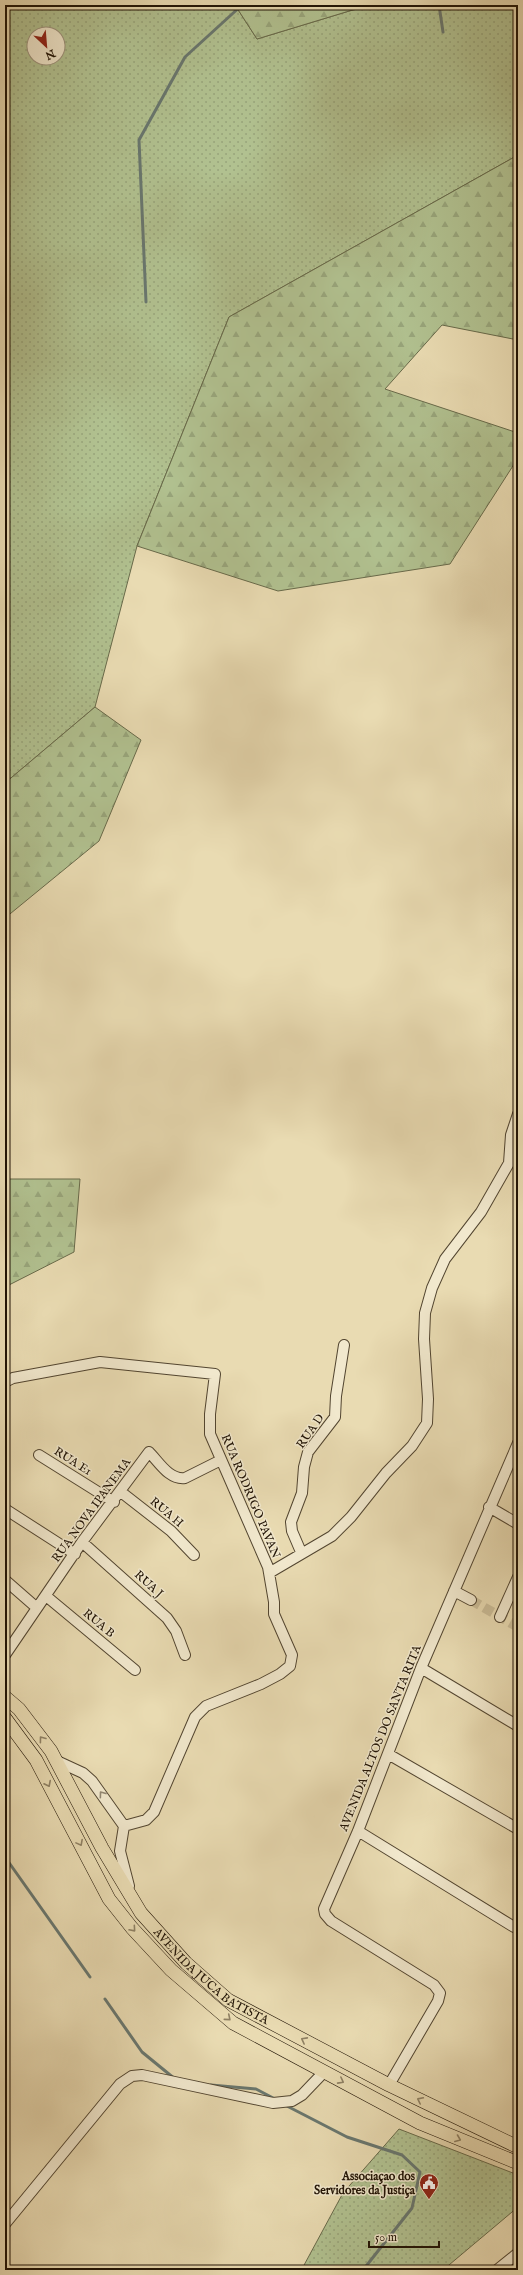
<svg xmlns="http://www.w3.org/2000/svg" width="523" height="2275" font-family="'IM FELL English',serif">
<defs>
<pattern id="green-dots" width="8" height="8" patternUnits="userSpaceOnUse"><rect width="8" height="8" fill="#b1c190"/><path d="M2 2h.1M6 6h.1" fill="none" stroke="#98a57b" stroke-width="1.8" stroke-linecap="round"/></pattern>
<pattern id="forest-firs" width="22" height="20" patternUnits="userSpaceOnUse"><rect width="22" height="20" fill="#b1c190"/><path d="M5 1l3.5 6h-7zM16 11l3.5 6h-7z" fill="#98a57b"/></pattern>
</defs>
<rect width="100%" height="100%" fill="#e9dbb2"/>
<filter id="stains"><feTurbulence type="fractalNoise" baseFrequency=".005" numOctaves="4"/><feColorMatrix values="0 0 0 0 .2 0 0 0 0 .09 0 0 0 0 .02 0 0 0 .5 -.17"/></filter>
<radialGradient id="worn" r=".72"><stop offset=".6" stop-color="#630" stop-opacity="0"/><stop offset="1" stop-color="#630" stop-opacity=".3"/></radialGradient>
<path fill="url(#green-dots)" stroke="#686a4a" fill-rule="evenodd" d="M5,5H235L257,39L369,5H518V155L229,317L137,546L95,707L5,783ZM34,34H58V58H34Z
M399,2129L518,2175V2207L443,2270H298L303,2267L343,2193Z"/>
<path fill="url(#forest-firs)" stroke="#686a4a" d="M235,5H369L257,39Z
M518,155V340L442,325L385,389L518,433V458L450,564L278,591L137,546L229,317Z
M95,707L141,740L99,841L5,918V783Z
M5,1179H80L74,1252L5,1287Z"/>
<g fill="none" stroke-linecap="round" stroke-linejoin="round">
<path stroke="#69776f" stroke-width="3" d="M439,5L443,32
M146,302L139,140L185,57L242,5
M5,1857L90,1977
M105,1999L142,2052L175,2079
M211,2085L256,2089L275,2099
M285,2105L347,2137L402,2155L420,2172L412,2208L363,2270"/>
<path stroke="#cbbd98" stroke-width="10" stroke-dasharray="10 5" stroke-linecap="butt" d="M471,1600L518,1627"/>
<g stroke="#524530" stroke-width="12">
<path id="minor" d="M5,1382L13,1378L100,1362L215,1374L210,1414V1434L268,1567L274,1602V1614L292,1655L290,1666L280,1674L261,1684L206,1706L195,1717L154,1812L146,1820L124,1826
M39,1455L114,1502
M121,1492L171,1531L194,1555
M489,1507L518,1524
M5,1509L75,1554
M82,1542L167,1618L176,1631L185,1655
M301,1552L292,1531L291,1522L302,1493L304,1467L308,1452L335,1417L336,1396L344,1345
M269,1573L332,1536L351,1517L386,1473L412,1446L427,1423L428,1399L424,1339L425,1313L432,1288L445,1259L481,1212L509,1163L511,1135L518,1114
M5,1580L37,1608
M454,1591L471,1600
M46,1596L135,1670
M500,1617L518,1577
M5,1655L82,1542L149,1452C159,1462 169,1480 185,1478L221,1460
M421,1668L518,1726
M388,1754L518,1829
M57,1761L83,1773L92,1781L124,1826L120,1851L129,1886
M358,1831L514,1927
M389,2085L438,2001L440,1993L434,1985L331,1921L325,1914L324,1909L358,1831L421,1668L518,1443
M5,2224L120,2084L132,2076L142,2075L273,2103L292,2101L302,2095L324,2072
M497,2270L518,2253"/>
</g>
<g stroke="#201305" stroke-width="14">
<g id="major">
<path id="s1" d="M5,1697L19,1709L51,1751L102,1848L141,1913L186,1963L228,2000L389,2085L518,2147"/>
<path d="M5,1718L36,1760L109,1899L132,1928L171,1970L233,2023L420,2123L518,2163"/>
</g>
</g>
<use href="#minor" stroke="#f1e8cd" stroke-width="10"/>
<use href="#major" stroke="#e9dbb2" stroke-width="13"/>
</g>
<defs><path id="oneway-chevron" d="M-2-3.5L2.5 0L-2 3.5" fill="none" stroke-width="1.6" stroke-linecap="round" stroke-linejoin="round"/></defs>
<g stroke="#8f8164">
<use href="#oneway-chevron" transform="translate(42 1739) rotate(-127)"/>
<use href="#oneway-chevron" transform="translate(48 1784) rotate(63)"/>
<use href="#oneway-chevron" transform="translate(80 1843) rotate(62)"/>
<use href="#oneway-chevron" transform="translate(133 1929) rotate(49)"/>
<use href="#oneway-chevron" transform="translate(228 2018) rotate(40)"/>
<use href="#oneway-chevron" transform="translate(304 2040) rotate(-152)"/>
<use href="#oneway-chevron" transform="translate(341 2081) rotate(28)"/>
<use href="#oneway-chevron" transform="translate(420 2100) rotate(-153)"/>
<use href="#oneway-chevron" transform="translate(458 2139) rotate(22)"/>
</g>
<use stroke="#938873" href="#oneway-chevron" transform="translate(102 1794) rotate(-126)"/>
<defs>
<g id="civic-pin" transform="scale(1)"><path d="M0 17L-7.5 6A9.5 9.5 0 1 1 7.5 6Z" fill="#8f2418" stroke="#f1e8cd"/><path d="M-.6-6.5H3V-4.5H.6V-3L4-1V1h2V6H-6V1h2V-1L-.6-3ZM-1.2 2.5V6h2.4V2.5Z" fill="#fff"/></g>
</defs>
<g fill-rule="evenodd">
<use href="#civic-pin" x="429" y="2183"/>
</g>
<g text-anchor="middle" stroke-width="3" stroke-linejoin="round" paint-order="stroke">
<g font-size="12" fill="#201305" stroke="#f1e8cd">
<text transform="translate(310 1431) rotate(-55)" y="4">RUA D</text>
<text transform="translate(73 1461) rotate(32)" y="4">RUA E1</text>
<text transform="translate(251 1496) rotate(67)" y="4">RUA RODRIGO PAVAN</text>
<text transform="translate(91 1510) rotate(-54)" y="4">RUA NOVA IPANEMA</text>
<text transform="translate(167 1512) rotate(40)" y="4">RUA H</text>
<text transform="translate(149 1584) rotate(42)" y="4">RUA J</text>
<text transform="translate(99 1623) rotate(40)" y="4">RUA B</text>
<text transform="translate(380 1738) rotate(-68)" y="4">AVENIDA ALTOS DO SANTA RITA</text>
<text dy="4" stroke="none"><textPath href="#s1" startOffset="352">AVENIDA JUCA BATISTA</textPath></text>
</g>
<g font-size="12" font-weight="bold" fill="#201305" stroke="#f1e8cd" text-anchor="end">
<text x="415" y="2180">Associaçao dos<tspan x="415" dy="14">Servidores da Justiça</tspan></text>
</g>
</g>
<rect width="523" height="2275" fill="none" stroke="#e9dbb2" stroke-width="20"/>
<rect x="6" y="6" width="511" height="2263" fill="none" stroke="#201305" stroke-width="2"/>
<rect x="10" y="10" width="503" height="2255" fill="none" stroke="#201305"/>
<g transform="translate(46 46) rotate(154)"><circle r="19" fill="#f1e8cd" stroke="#9d937d"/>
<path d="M0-3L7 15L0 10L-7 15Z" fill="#8f2418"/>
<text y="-6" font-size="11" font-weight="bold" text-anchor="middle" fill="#201305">N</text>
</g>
<path d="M369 2241v6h70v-6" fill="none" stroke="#201305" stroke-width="2"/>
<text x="375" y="2241" font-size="12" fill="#201305" stroke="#f1e8cd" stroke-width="3" paint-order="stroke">50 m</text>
<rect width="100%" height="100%" filter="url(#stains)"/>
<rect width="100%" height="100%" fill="url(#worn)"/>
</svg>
